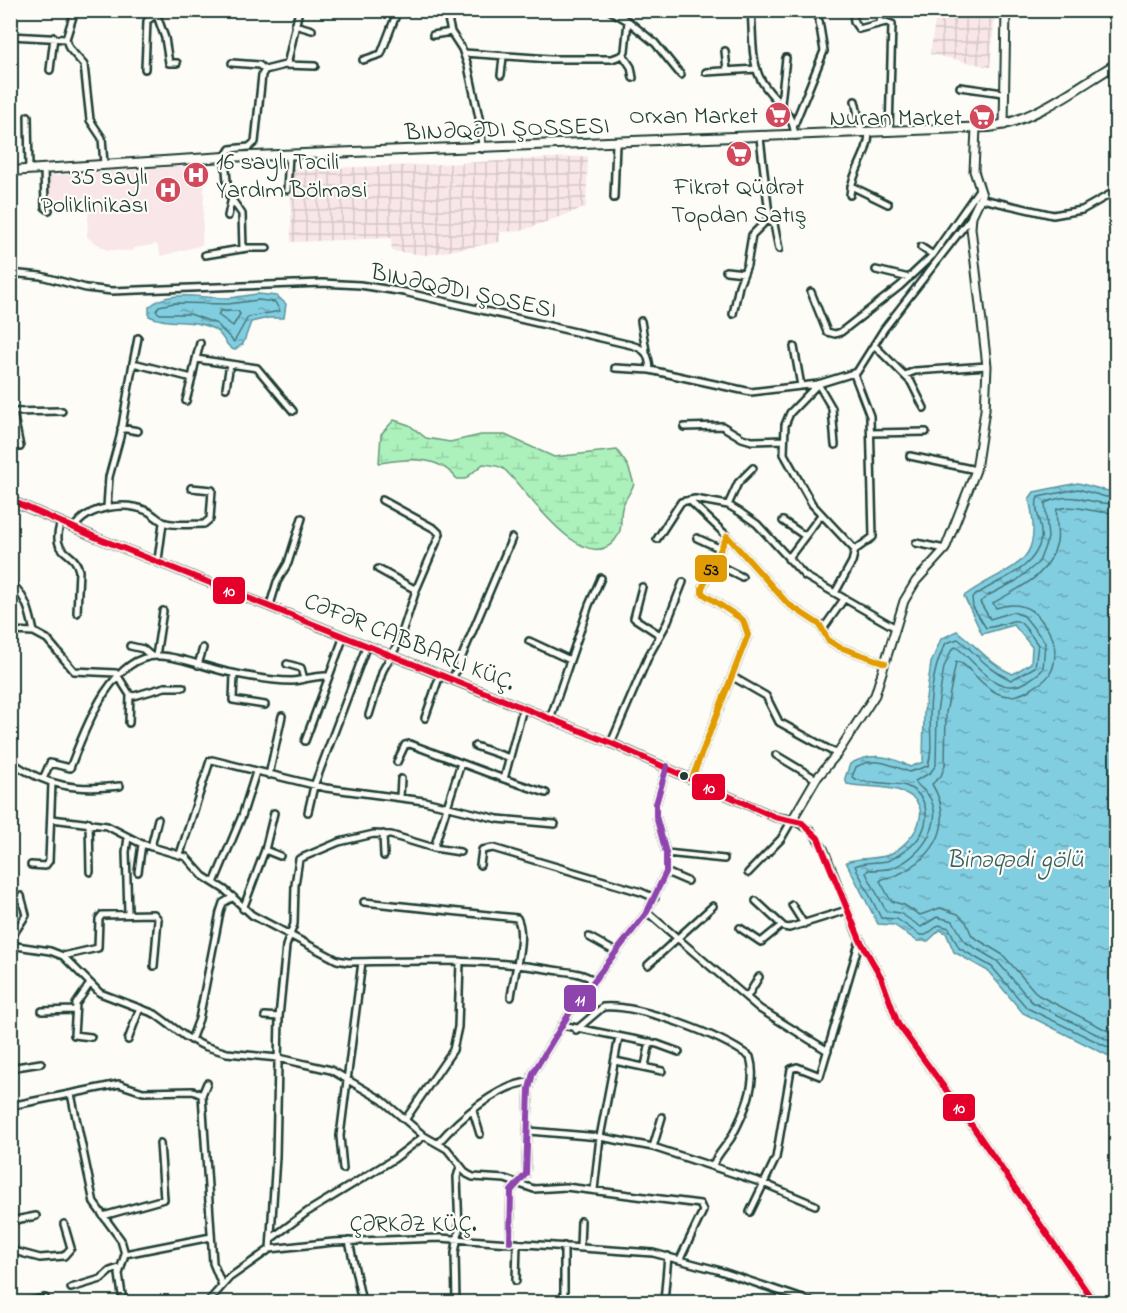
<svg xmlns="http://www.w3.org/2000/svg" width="1127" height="1313" font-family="'Indie Flower',sans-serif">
<defs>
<pattern id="industrial-grid" width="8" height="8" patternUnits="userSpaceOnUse" patternTransform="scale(1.5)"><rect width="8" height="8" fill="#f8e6e8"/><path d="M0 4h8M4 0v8" fill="none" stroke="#d4c6c8"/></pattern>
<pattern id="wetland-marsh" width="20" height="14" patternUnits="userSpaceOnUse" patternTransform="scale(1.5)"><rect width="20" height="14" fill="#acf1bc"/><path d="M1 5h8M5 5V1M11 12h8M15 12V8" fill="none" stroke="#94d0a2"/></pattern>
<pattern id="water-ripples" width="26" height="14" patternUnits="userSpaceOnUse" patternTransform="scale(1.5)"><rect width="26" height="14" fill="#82cee1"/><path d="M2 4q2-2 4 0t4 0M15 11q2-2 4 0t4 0" fill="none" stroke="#6aa8b7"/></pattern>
</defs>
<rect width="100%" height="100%" fill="#fdfcf7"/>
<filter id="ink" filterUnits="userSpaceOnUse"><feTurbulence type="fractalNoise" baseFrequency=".0167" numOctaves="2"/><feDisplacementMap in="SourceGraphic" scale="12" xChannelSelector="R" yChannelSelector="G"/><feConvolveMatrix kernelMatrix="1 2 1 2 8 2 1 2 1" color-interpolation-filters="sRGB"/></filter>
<g filter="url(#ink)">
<path fill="#f8e6e8" d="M205,165L202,245L161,256L157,244L134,248L133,251L107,250L87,237L89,206H49V176Z"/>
<path fill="url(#industrial-grid)" d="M955,11H995L990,67L930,54L935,22Z
M588,156L586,207L521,231L500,232V242L426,255L392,251L391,238L291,242V169L424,165Z"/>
<path fill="url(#wetland-marsh)" stroke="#669778" stroke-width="1.5" d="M394,420L409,425L426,438L450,442L481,435H505L554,457L617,450L628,466L634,484C631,491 626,498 623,505C618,518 625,528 615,540C584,579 524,487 505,470C500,465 490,465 483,464L465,479H457C438,454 406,459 379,463L381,434Z"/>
<path fill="url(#water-ripples)" stroke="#5a949c" stroke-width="1.5" d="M258,294L277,296L286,304L284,318H268L251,322L243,344L234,350C224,345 224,335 214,329C193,317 169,326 149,316V307C169,288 203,299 229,298C238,297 248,295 258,294Z
M1078,483L1108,491L1116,490V1057L1109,1056L1023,1013L988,971L954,952L946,933L940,930L928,941H917L894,925L878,924L846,862C860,857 875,860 888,855C912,845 939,806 903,792C886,785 865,788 847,784L845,778L850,764C870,752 890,755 910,767L923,762L924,712L931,663L941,639L957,631C976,645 990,665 1013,674L1031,663L1032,647L1014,625L982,634L964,596C1010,563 1046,569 1029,499L1034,492Z"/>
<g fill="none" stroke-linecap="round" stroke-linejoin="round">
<path stroke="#477779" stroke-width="1.5" d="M258,300L275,302L280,311L248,317L234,342L217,324L190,314H160L156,311L159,306L174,303L228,304Z
M238,311L240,314L233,326L218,315L220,311Z
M1116,496L1106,497L1078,489L1038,497C1033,508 1043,526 1041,539C1034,573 995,579 972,598L973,607L986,628C1020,624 1012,607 1038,645L1035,667L1011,680C988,670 977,654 958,639L946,643C935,662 930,692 930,715C930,732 933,750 928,766L909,772C891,765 876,756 856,767L852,777C859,784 893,782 906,786C933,797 931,830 911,846C904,851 895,859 887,861C877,863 864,861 855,866L881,918L897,919L920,935H926L939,925L949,928L959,948L992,967L1027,1008L1116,1051
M1116,503C1090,507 1078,489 1045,503L1048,538L1039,562L1016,581L989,595L980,602L990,619L1013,612L1024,616L1045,642L1043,669C1039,674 1033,677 1028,681C997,700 978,663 956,647L952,649L944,667L937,712L936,765L930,773L915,781C918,787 927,791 930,798C945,826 918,859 892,868C885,870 876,870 868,870L866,873L886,911L900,913L921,927L937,917L953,921L965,942L997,961L1032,1002L1116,1044
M1116,512C1095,515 1079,503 1057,509C1055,519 1059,531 1057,542C1049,577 1020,587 993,603L996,608C1025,598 1040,613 1053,639C1056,649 1056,666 1049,675C1045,682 1037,685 1031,689C990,715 972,660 956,662L946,713L945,765L941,776L932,784C955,823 937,856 897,875C891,878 885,876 880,881L891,901L904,905L920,915L940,908L958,914L966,922L972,936L1003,955L1038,995L1116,1035"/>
<g stroke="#1f3d34" stroke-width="10">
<path id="minor" d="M75,10L66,39L69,48L84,65L90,120L102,138L104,164
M155,10L165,38L169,63H177
M446,10L451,32L462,49L468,66L481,127L482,149
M609,10L628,21L655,43L681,75
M751,10C753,31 751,57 759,76C769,99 792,106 795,136
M853,10L854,22L859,29L886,22L892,24L889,131
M880,10V23
M295,25L312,30
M433,35L451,32
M10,36L66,39
M725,51L727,70
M464,53L550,59H612L623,55L625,51L628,21
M623,55L631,67L633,78
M363,60L381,54L398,10
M232,63L259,65L265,70
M285,65L315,66
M145,69L147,21L156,14
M50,70L54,37
M706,72L757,69
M501,75L503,57
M960,87L1003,93
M855,101L862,132
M781,103L786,58
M28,116L29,170
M794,125L824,51L819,21
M44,169L45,207L49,210
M851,186L888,204
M287,190L289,155
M850,195C851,172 869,155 869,132
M614,198L616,143
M982,199L1053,215L1082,210L1116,191
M228,216L231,202
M767,220L774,224L779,249
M921,247L933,255
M243,249L242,214L228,194L225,157L230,149L249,147L255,142L262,75L265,70L285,65L288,61L299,10
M205,255L247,248H267
M876,270L909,278
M726,271L744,273
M10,273L41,276L86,288L112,291L322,283L360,285L404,292L631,345C646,349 649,354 650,370L751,392L818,384L857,372L884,329L972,216
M811,292L827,332L835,334L841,332L900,286L933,255L980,188
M733,314L739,286L747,265L752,235L767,220L769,214L760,138
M641,321L646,351
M874,345L911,382L924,408
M794,347L801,386
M196,359L200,343
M133,363L138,338
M615,368L650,370
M854,374L870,416L873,537L855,550
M905,375L915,371L987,366
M226,388L230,364
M186,401L192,378
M10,412L62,411
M13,412L20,447
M684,427L722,426L742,438L752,441L783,440
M121,428L138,431
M871,433L926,432
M910,456L976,470
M689,500L727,536
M728,505L738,483L753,468
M107,507L109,477L120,437L133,363L192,378L196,359L257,368L293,411
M783,521L805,536
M61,522C49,557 75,548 79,571L77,613
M74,528C88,506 125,501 147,511C154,514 160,522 166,523C177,526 192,524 204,524L210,519L212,490L191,488
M697,538L721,549
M657,539L681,502L695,499L728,505L740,512L757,524L805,576L894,627
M916,543L945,549
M788,559L821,515
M158,560L163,523
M714,563L742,577
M378,569L416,590
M13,585C27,599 30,613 34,632
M642,587L634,618L660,635
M835,593L852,562L855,550L812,504L784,454L785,425L790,413L818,384L832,408L835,445
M270,605L277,582L288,563L302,518
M823,629L844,599
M10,631L34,632L47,639L74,671L116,673L130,695L134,696L165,687H183
M529,641L570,660
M130,646L143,649L151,656
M156,656L163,611
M287,664L301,668L304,679
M198,665L203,648
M234,674L233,700L265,705
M733,677L766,696L779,722L837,754
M452,680L512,538
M369,715L383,670L399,642L416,590L440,534L435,529L382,500
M425,718L440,675
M550,719L589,605L601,578
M129,723L130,695
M305,741L344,636
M611,743L649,655L667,623L683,582
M475,746L510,758
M776,755L816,779
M10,761C47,787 77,791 120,786
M397,762L405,745L410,744L461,763
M269,775L282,716
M692,778L748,635L743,620L702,593V588L727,536L788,604L820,625L828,640L839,647L885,663
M43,779L50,763L70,768C84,732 111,653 160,656C184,657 209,669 232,673C251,677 273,681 292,681C304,680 316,675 328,676
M504,779L546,793
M400,797L401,779
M308,812L314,786L367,645
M52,819L107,826L142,844L186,857L203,876L225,890L252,915L337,960L348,962C417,961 485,958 553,970C566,972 581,972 593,980
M89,822L90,872
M383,834L384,856
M151,847L158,819
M434,848L460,852
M265,850L280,856
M666,853L724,859
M180,854L210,761L212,760L326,788L424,801L498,819L555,824
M31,865L45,866L49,861L52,783
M480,865L482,850L493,848L641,892L655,898
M138,872L142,844
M666,872L687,881
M748,873L781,839L792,820L811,830L824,849L857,934L881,977L898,1024L973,1127L1094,1302
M214,883L242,816L256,772
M756,901L784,927L789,928L847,910
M364,902L517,918C527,935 513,978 511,997
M792,905L804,924
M243,909L265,850L274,813
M128,912L126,852L128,837
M647,912L760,1009L828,1051
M740,928L761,942L782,925
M589,937L616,952
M10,945L50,951L63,956L100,993L155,1014L186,1037L204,1046L227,1053L278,1058L331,1070L382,1100L424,1136L447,1149L467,1174L473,1177L505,1179L534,1189L566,1187L700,1204L703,1211L680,1259
M63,956L98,948L99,919L102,915L154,914L158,919L154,966
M10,958L13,935L26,915L21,896
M648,965L713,906
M89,985L76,1004L74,1035L91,1037
M747,997L759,977
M42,1011L74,1010
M265,1016L279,1017
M562,1025L657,1044L679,1052
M576,1030L603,1007C638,1004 721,1035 750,1057C758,1083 744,1114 731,1138C725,1147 717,1155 713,1165
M128,1040L140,1008
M191,1040L199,1019L220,912L223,903L233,897
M615,1061L662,1071
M645,1066L650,1042
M10,1068L41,1063
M71,1094L94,1203L121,1240L125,1254L119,1274L123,1302
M202,1095L207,1083
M10,1106L119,1084L143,1092L193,1091L202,1095L213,1263L222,1285
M473,1111L480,1134
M405,1120L453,1050L458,1027L460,961
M529,1131L600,1137L653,1147L763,1183L815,1205
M438,1143C458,1120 498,1084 530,1082
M653,1147L662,1117
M343,1169L340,1136L362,962
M594,1190L600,1137L619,1037
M750,1212L776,1158L791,1069L797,1067L820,1076L860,940
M103,1216L164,1199L160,1143
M10,1221L36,1216
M272,1238L307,1212L394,1159L424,1136
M349,1241L362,1302
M510,1242L511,1191L526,1174L529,1089L533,1073L572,1009L647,912L666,872V853L656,816V804L667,766
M10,1244L14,1251L40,1258L64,1256L71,1248L64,1224
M580,1247L581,1221
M270,1249L276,1157L279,1017L286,946L294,924L295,885L299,859L339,842L374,834L391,835L434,848L461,763L504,779L523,708
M125,1254L211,1237
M516,1281L517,1243
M71,1288L101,1279L110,1271L119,1268
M26,1302L45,1298
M208,1302L229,1278L270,1249L333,1242L440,1238L653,1253L717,1270L812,1302
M456,1302L455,1253L459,1231L457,1177L460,1167
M564,1302V1246
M664,1302L668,1256"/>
</g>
<g stroke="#1f3d34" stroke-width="11">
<path id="tertiary" d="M1004,125L1006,10
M10,500L95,537L611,743L775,817L792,820L816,779L837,754L875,695L904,601L916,581L945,549L976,470L985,410L987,366L971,228L972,216L982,195L974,171L976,128"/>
</g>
<g stroke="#1f3d34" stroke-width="12">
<path id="secondary" d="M10,171L225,157L989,127C1033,122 1079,86 1116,64"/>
</g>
<use href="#minor" stroke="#fdfcf7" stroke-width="5"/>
<use href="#tertiary" stroke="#fdfcf7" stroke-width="7"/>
<use href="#secondary" stroke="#fdfcf7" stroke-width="8"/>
<g stroke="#fdfcf7" stroke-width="10">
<path id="bus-1" d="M10,500L95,537L611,743L775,817L802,823L818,838L860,940L881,977L898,1024L973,1127L1094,1302"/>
</g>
<g stroke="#fdfcf7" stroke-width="10">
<path id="bus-2" d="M692,778L748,635L743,620L702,593V588L727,536L788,604L820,625L828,640L839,647L885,663"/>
</g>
<g stroke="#fdfcf7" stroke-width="10">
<path id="bus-3" d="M510,1242L511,1191L526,1174L529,1089L533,1073L572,1009L647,912L666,872V853L656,816V804L667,766"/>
</g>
<use href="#bus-1" stroke="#e4002b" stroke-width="6"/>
<use href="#bus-2" stroke="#e19c05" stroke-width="6"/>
<use href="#bus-3" stroke="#8e44ad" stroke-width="6"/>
</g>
</g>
<defs>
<g id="supermarket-disc" transform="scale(1.35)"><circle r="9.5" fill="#d1495b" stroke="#fdfcf7"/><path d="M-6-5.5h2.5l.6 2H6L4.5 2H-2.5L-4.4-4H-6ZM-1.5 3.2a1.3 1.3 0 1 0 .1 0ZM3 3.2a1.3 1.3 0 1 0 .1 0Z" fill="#fff"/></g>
<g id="hospital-disc" transform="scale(1.35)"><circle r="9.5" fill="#d1495b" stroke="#fdfcf7"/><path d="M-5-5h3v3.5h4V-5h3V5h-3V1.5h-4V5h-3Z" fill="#fff"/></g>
</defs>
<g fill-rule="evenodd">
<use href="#supermarket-disc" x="778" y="115"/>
<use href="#supermarket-disc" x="982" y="117"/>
<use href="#supermarket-disc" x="739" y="154"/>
<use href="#hospital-disc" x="196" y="175"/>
<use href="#hospital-disc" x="168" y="190"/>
</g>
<circle fill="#1f3d34" stroke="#fdfcf7" stroke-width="2" cx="684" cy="776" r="5"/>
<g text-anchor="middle" stroke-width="4.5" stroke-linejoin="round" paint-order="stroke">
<g font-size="24" fill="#1f3d34" stroke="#fdfcf7" text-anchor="end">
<text x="758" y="123">Orxan Market</text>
<text x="962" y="125">Nuran Market</text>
<text x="216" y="169" text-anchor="start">16 saylı Təcili<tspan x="216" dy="28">Yardım Bölməsi</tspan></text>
<text x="148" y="184">35 saylı<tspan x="148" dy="28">Poliklinikası</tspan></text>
<text x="739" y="194" text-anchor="middle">Fikrət Qüdrət<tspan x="739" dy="28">Topdan Satış</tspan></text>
</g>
<g font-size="24" fill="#1f3d34" stroke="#fdfcf7">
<text transform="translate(507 128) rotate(-2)" y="8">BINƏQƏDI ŞOSSESI</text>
<text transform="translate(464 290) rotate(12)" y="8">BINƏQƏDI ŞOSESI</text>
<text transform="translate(410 641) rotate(22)" y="8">CƏFƏR CABBARLI KÜÇ.</text>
<text x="413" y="1231">ÇƏRKƏZ KÜÇ.</text>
</g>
<g font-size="26" font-style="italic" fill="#38615f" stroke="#fdfcf7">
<text x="1015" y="867">Binəqədi gölü</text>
</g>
</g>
<g stroke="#fdfcf7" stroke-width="2">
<rect x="694" y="554" width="34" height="29" rx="6" fill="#e19c05"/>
<rect x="212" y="576" width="34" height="29" rx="6" fill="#e4002b"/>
<rect x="691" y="773" width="35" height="28" rx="6" fill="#e4002b"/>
<rect x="563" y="984" width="34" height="29" rx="6" fill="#8e44ad"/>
<rect x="942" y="1093" width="34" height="29" rx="6" fill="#e4002b"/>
</g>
<g font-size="16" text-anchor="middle" font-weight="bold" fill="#fff">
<text x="229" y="596">10</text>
<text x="709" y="793">10</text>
<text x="580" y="1005">11</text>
<text x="959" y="1113">10</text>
</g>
<g font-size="16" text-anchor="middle" font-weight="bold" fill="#111">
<text x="711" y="575">53</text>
</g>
<rect width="1127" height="1313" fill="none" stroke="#fdfcf7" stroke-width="36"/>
<rect x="18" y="18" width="1091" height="1277" fill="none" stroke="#1f3d34" stroke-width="2" filter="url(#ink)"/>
</svg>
